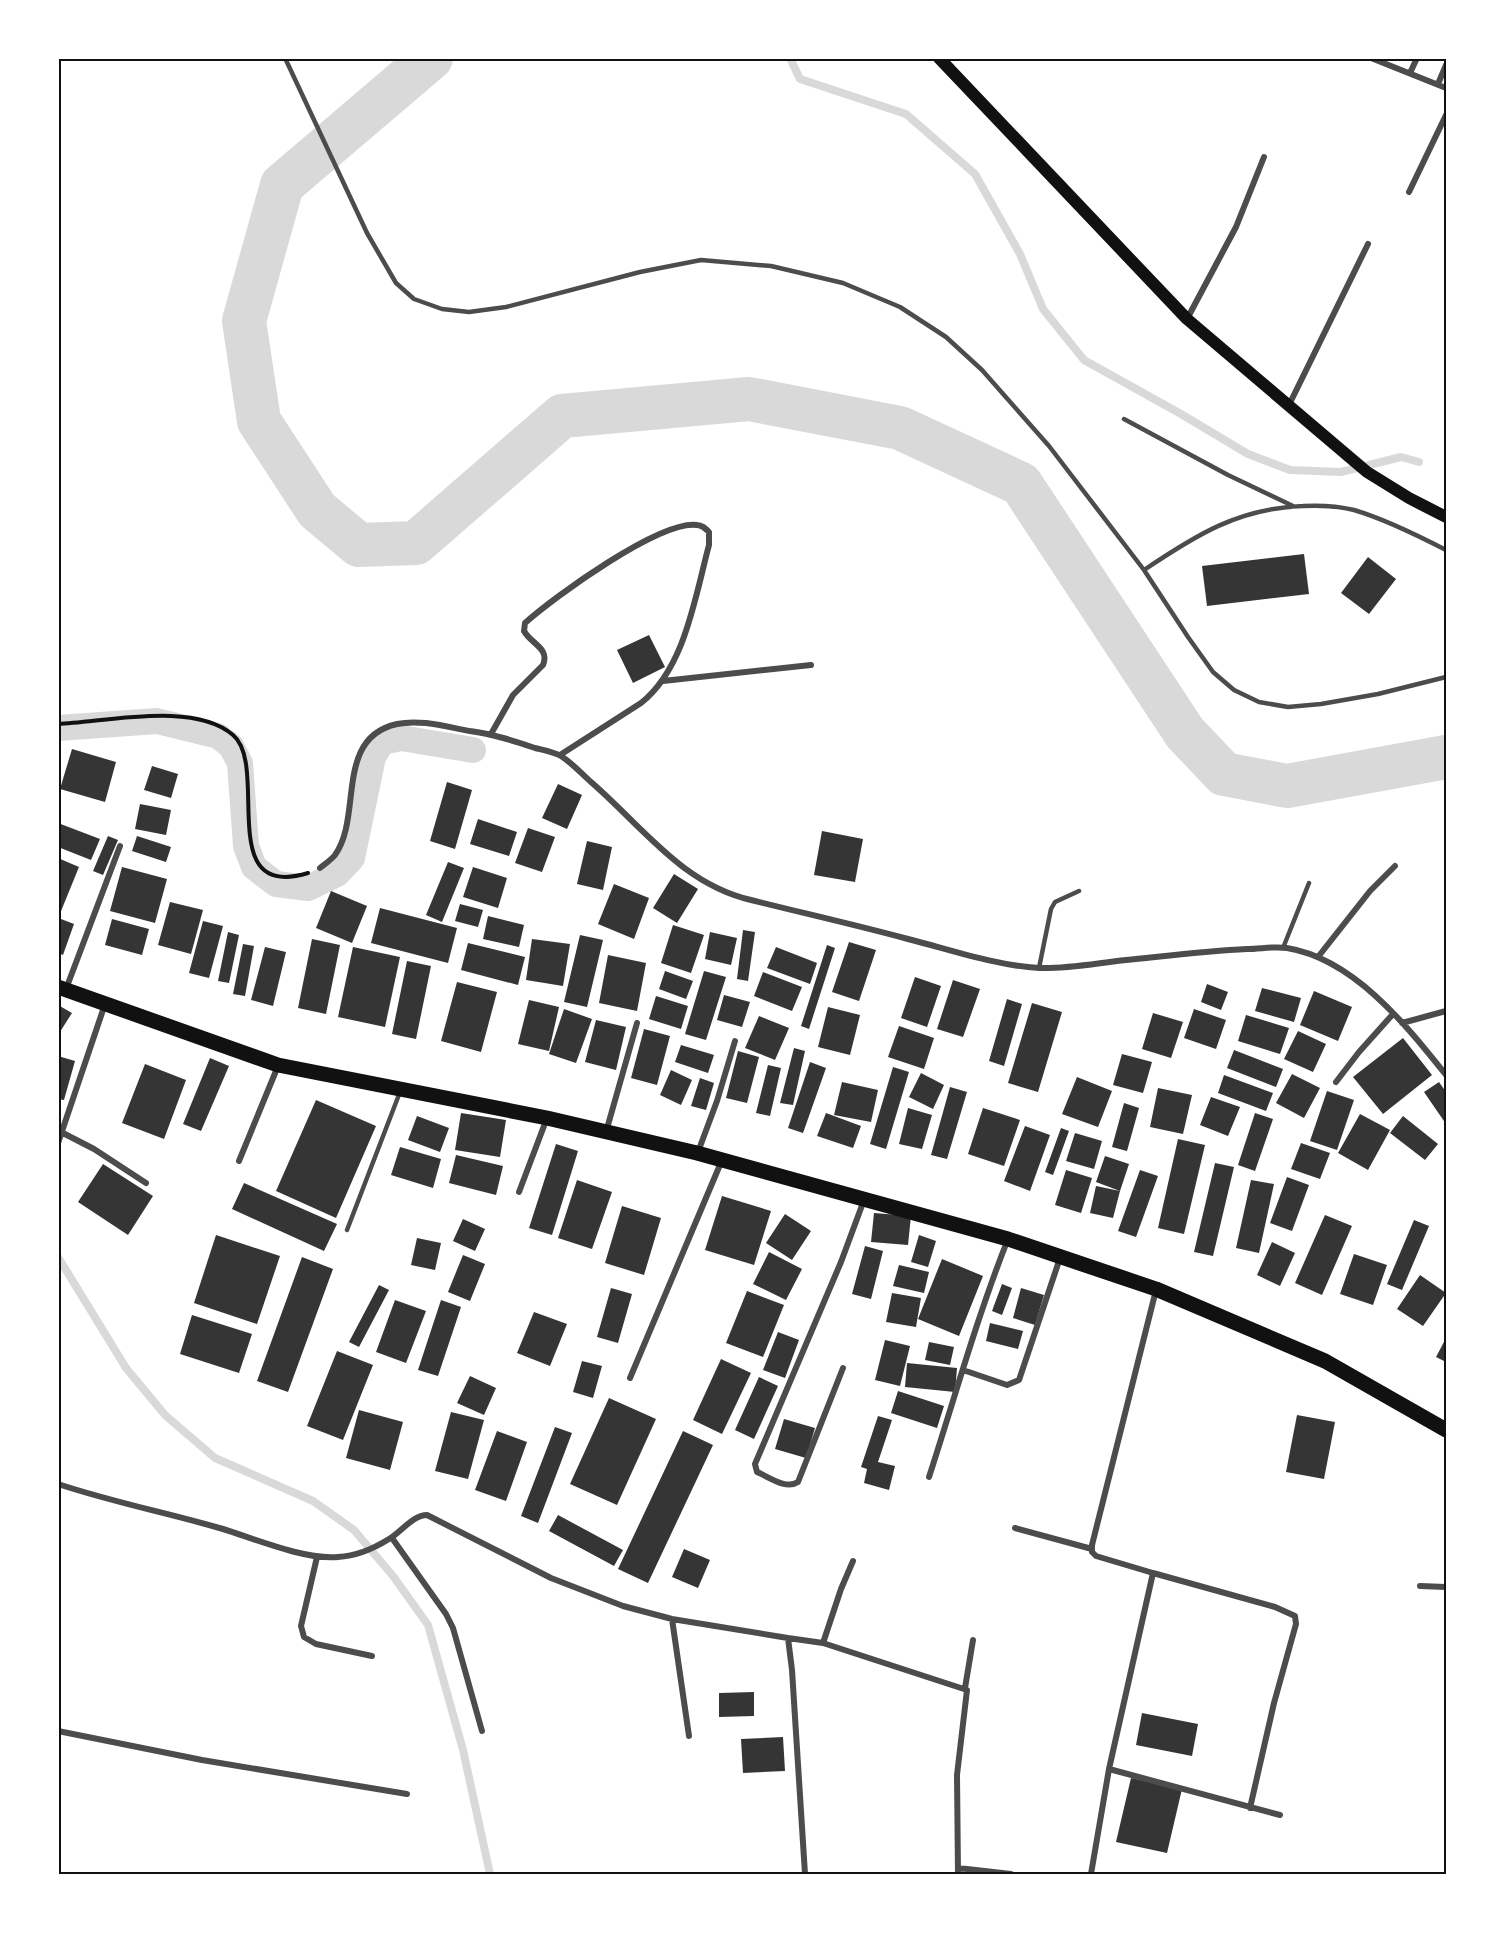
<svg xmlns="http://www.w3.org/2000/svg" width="1505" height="1933" font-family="Rubik,sans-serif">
<rect width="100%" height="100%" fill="#fff"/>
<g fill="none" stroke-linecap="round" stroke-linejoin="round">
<path stroke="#d9d9d9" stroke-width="8" d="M790,58L800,79L906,114L975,174L1020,254L1043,309L1084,360L1181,414L1248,454L1290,470L1341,472L1401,457L1419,462
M58,1257L126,1368L165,1415L215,1458L313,1501L354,1530L393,1576L428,1625L463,1750L490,1874"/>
<path stroke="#d9d9d9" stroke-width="26" d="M58,728L157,721L218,736L231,746L240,763L246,846L254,867L276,884L308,888L337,874L352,858L373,757L382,742L401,738L473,750"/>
<path stroke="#d9d9d9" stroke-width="44" d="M431,58L282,185L244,321L259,421L317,510L359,545L416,543L562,416L749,399L900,428L1021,484L1185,733L1224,774L1287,786L1446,757"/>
</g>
<path fill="#353535" d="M1304,554L1309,594L1207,606L1202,566Z
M1368,557L1396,579L1369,614L1341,593Z
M649,635L665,667L633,683L617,650Z
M72,749L116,762L105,802L60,789Z
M152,766L178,774L171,798L144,790Z
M447,782L472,790L455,849L430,841Z
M558,784L582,795L567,829L542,818Z
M140,804L171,810L166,835L135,829Z
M478,819L517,832L509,856L470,844Z
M58,823L100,839L91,860L58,847Z
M528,828L555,837L542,872L515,863Z
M822,831L863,839L855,882L814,875Z
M108,836L118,840L103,875L93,871Z
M137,836L171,847L166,862L132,851Z
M587,841L612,847L603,890L577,884Z
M58,858L79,867L59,916H58Z
M448,862L464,868L442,922L426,915Z
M122,867L167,879L155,923L110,911Z
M473,867L507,878L498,908L463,897Z
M674,874L698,889L677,923L653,908Z
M614,884L649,898L634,939L598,924Z
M331,891L367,906L352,943L316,928Z
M170,902L203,910L191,954L158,945Z
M460,904L483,910L478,927L455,921Z
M380,908L457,928L448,963L371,943Z
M488,916L524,925L519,947L483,939Z
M61,919L74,924L63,955L58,953V926Z
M112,919L149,929L142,955L105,945Z
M203,921L223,926L209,978L189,973Z
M673,925L704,935L691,973L661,963Z
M743,930L755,932L748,981L737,979Z
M228,932L239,935L229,983L218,981Z
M710,932L737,938L731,965L705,959Z
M580,935L603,940L587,1007L564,1002Z
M312,939L340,945L326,1014L298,1008Z
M532,939L570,944L563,986L526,980Z
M849,942L876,950L859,1001L832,992Z
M468,943L525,957L518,985L461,970Z
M243,944L254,946L245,996L233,994Z
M827,945L835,948L809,1029L801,1026Z
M265,947L286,952L273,1006L251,1000Z
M353,947L400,957L385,1027L338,1017Z
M776,947L817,963L810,984L767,968Z
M608,955L646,963L637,1011L599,1003Z
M407,961L431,966L416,1039L392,1034Z
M665,971L693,981L686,999L659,989Z
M704,971L726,977L706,1040L685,1034Z
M763,972L802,987L792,1011L754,996Z
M915,977L941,986L927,1027L901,1018Z
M953,980L980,989L963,1037L937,1029Z
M457,982L497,992L481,1052L441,1041Z
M1207,984L1228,992L1221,1010L1201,1002Z
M1262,988L1301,998L1294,1022L1255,1011Z
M1314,991L1352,1007L1338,1041L1300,1025Z
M724,995L750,1002L742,1027L717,1020Z
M656,996L688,1006L681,1029L649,1019Z
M1007,999L1022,1004L1004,1066L989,1061Z
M529,1000L559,1007L549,1051L518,1044Z
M1032,1003L1062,1012L1038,1092L1008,1083Z
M58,1005L72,1013L58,1035Z
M828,1007L860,1015L850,1055L818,1047Z
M564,1009L592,1019L576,1063L549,1054Z
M1194,1009L1226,1020L1216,1049L1184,1038Z
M1153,1013L1183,1022L1171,1058L1142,1049Z
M1246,1015L1289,1028L1280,1054L1238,1041Z
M759,1016L789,1028L775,1060L745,1048Z
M596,1020L626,1027L616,1070L585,1062Z
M899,1026L934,1038L924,1069L888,1057Z
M644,1029L670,1036L657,1085L631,1078Z
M1298,1031L1326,1044L1313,1072L1284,1059Z
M1403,1038L1432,1075L1383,1114L1353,1077Z
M681,1045L714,1055L708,1073L675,1062Z
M794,1048L805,1051L793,1105L780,1103Z
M1234,1050L1283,1069L1276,1087L1227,1068Z
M738,1051L759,1057L747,1103L726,1098Z
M1122,1054L1152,1062L1143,1093L1113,1085Z
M58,1056L75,1061L64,1100L58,1099Z
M210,1058L229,1066L201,1131L183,1124Z
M810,1062L826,1068L803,1133L788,1128Z
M145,1064L186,1080L164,1139L122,1123Z
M768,1065L781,1068L770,1116L756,1113Z
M893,1067L909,1072L886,1149L870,1144Z
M671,1070L692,1080L681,1105L660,1095Z
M921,1073L944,1085L933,1109L909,1097Z
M1292,1074L1320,1088L1304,1118L1276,1103Z
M1224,1075L1273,1093L1266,1111L1218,1093Z
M1077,1077L1112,1091L1098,1127L1062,1114Z
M700,1078L714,1083L706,1110L691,1106Z
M842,1082L878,1090L871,1122L834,1115Z
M1439,1082L1446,1092V1124L1424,1092Z
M950,1087L967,1092L947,1159L931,1155Z
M1158,1088L1192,1095L1183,1134L1150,1127Z
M1327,1091L1354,1100L1337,1150L1310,1141Z
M1211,1097L1240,1107L1228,1136L1200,1125Z
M316,1100L376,1126L336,1218L276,1191Z
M1124,1103L1139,1108L1127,1151L1112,1147Z
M908,1108L932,1115L922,1149L899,1144Z
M983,1108L1020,1120L1004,1166L968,1154Z
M461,1113L506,1120L500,1157L455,1150Z
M826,1113L861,1126L853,1148L817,1136Z
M1255,1113L1273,1119L1255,1171L1238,1165Z
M1360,1114L1390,1130L1368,1170L1338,1153Z
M417,1116L449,1128L440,1152L408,1140Z
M1403,1116L1438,1144L1425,1160L1390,1133Z
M1025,1126L1050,1135L1030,1191L1004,1181Z
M1061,1128L1069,1131L1053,1175L1045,1172Z
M1075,1133L1102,1141L1094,1169L1066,1161Z
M1178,1139L1205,1145L1184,1234L1158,1228Z
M1301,1143L1330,1153L1320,1179L1291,1169Z
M556,1144L578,1151L552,1235L529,1228Z
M400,1147L441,1159L433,1188L391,1175Z
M456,1155L503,1166L496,1195L449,1183Z
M1105,1156L1129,1164L1120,1191L1113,1218L1090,1213L1096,1186L1120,1191L1096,1182Z
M1215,1163L1234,1167L1213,1256L1194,1252Z
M103,1164L153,1196L128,1235L78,1202Z
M1066,1170L1092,1178L1081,1213L1055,1205Z
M1140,1170L1158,1176L1136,1237L1118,1231Z
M1287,1177L1309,1185L1292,1231L1270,1223Z
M577,1180L612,1192L592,1249L558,1238Z
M1251,1180L1274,1184L1259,1253L1236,1248Z
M244,1183L337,1224L324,1251L232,1209Z
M722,1196L771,1211L754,1265L705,1250Z
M622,1206L661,1218L644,1275L605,1263Z
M874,1213L911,1216L908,1245L871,1242Z
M785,1214L811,1231L792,1260L766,1243Z
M1325,1215L1352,1226L1322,1295L1295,1283Z
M463,1219L485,1229L475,1251L453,1241Z
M1414,1220L1429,1226L1402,1290L1387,1284Z
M216,1235L280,1256L257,1324L194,1303Z
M919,1235L936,1241L928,1267L911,1262Z
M417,1238L441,1243L435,1270L411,1265Z
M1272,1242L1295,1253L1280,1286L1257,1275Z
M865,1246L883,1251L871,1299L852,1294Z
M769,1252L802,1269L786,1300L753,1284Z
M1354,1254L1387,1265L1373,1305L1340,1294Z
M463,1255L485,1264L470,1301L448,1292Z
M302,1257L333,1269L288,1392L257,1381Z
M942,1259L983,1276L959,1336L918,1319Z
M899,1265L929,1272L924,1293L893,1286Z
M1420,1275L1446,1293L1423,1326L1397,1309Z
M1002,1284L1012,1288L1002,1315L992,1311Z
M379,1285L389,1290L359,1347L349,1342Z
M611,1288L632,1294L618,1343L597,1337Z
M1021,1288L1044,1295L1035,1325L1013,1318Z
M747,1291L784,1305L763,1357L726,1343Z
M892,1293L921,1298L916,1327L886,1322Z
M395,1300L426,1311L406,1363L376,1352Z
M441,1300L461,1307L438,1376L418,1370Z
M534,1312L567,1324L550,1366L517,1353Z
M192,1315L252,1334L239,1373L180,1354Z
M990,1323L1023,1331L1018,1349L986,1341Z
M778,1332L799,1340L785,1378L763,1370Z
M1446,1338V1362L1436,1357Z
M885,1340L910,1346L900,1386L875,1380Z
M929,1342L954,1347L950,1365L925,1360Z
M337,1351L373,1365L343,1440L307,1426Z
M721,1359L751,1373L722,1434L693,1420Z
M582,1361L602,1366L593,1398L573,1392Z
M907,1363L957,1368L955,1392L905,1387Z
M470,1376L496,1388L484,1415L457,1403Z
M759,1377L778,1386L754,1439L735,1430Z
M898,1391L944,1406L937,1428L891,1413Z
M609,1398L656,1419L617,1505L570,1484Z
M359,1410L403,1422L390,1470L346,1458Z
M451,1412L484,1420L468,1479L435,1471Z
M1297,1415L1335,1422L1324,1479L1286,1472Z
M878,1416L892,1420L878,1462L895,1466L889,1490L864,1483L867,1469L861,1467Z
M784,1419L815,1428L806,1458L775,1449Z
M555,1427L572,1433L538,1523L521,1516Z
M497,1431L527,1442L506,1501L475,1490Z
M683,1431L713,1445L648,1583L618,1569Z
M558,1515L623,1550L614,1566L549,1531Z
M684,1549L710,1560L698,1588L672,1577Z
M754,1692V1716L719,1717V1693Z
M1142,1713L1198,1724L1192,1756L1136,1745Z
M783,1737L785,1771L743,1773L741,1739Z
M1131,1778L1182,1789L1167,1853L1116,1842Z"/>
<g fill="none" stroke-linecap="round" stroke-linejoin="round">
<path stroke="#111" stroke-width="4" d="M58,724C106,722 194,701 233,735C270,766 214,902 308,873"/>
<path stroke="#4c4c4c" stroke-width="4.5" d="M285,58L367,233L396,283L414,299L442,309L469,312L506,307L640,272L701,260L771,266L843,283L900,307L946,337L982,370L1049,446L1144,570L1188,637L1213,672L1234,690L1259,702L1288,707L1321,704L1378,694L1446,677
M1124,419L1228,475L1293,506
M1144,570C1196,535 1239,508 1303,506C1320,505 1337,506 1354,510C1385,519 1417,535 1446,550
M1283,948L1309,883
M1039,968L1051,909L1055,902L1079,891
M347,1230L400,1092"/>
<path stroke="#4c4c4c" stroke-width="6" d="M1371,58L1446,88
M1410,73L1417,58
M1438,84L1446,65
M1409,192L1446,115
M1187,319L1236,227L1264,157
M1289,405L1368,244
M663,681L811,665
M491,734L513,695L543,665C550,648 531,644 524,631L525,623C554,597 660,520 697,525C702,525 705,528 709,532V545C695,597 685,668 641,703L560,755
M320,868C325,864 331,860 335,855C363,816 334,738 397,724C421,719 447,727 470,731C493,734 514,741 535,748C543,750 554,752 561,756C572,763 582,774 591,782C643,827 682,884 751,900C803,913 856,925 908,939C948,949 998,966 1039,968C1068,969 1097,963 1126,960C1166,956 1206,951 1247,949C1260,949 1274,946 1287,948C1354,959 1406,1025 1446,1075
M1318,957L1370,891L1395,866
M66,989L120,846
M1402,1023L1446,1011
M1336,1082L1359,1052L1393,1014
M59,1131L94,1149L146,1183
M606,1132L637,1023
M58,1143L105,1004
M698,1152L717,1101L735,1041
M239,1161L278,1066
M519,1192L547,1118
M843,1368L798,1482C786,1490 769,1477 757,1472L755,1464L841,1262L864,1200
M963,1370L1007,1385L1019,1380L1060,1258
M630,1378L722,1160
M929,1477C955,1397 977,1317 1008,1239
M58,1484C112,1502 168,1513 223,1529C255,1539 305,1560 338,1557C357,1556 373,1549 389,1539C401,1532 413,1515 427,1515L551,1578L623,1606L672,1619L788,1638L792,1670L805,1874
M1015,1528L1092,1549
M392,1538L446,1614L453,1628L482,1731
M317,1557L301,1626L304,1637L316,1644L372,1656
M1153,1573L1275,1607L1295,1616L1296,1624L1274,1703L1250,1808
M1420,1586L1446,1587
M672,1619L689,1736
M788,1638L823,1643L967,1690L957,1775L958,1874
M823,1643L841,1589L853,1561
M965,1688L973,1640
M58,1731L202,1760L407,1794
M1109,1769L1280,1815
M958,1868L1011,1874
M1091,1874L1109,1769L1153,1573L1096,1556L1092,1552V1545L1156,1290"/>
<path stroke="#111" stroke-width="12" d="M939,58L1187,319L1367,472L1409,498L1446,517"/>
<path stroke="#111" stroke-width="15" d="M58,987L278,1065L547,1118L697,1153L1008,1239L1156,1289L1325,1361L1446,1430"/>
</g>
<rect width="1505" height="1933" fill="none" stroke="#ffffff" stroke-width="120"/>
<rect x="60" y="60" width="1385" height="1813" fill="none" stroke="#111" stroke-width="2"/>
</svg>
